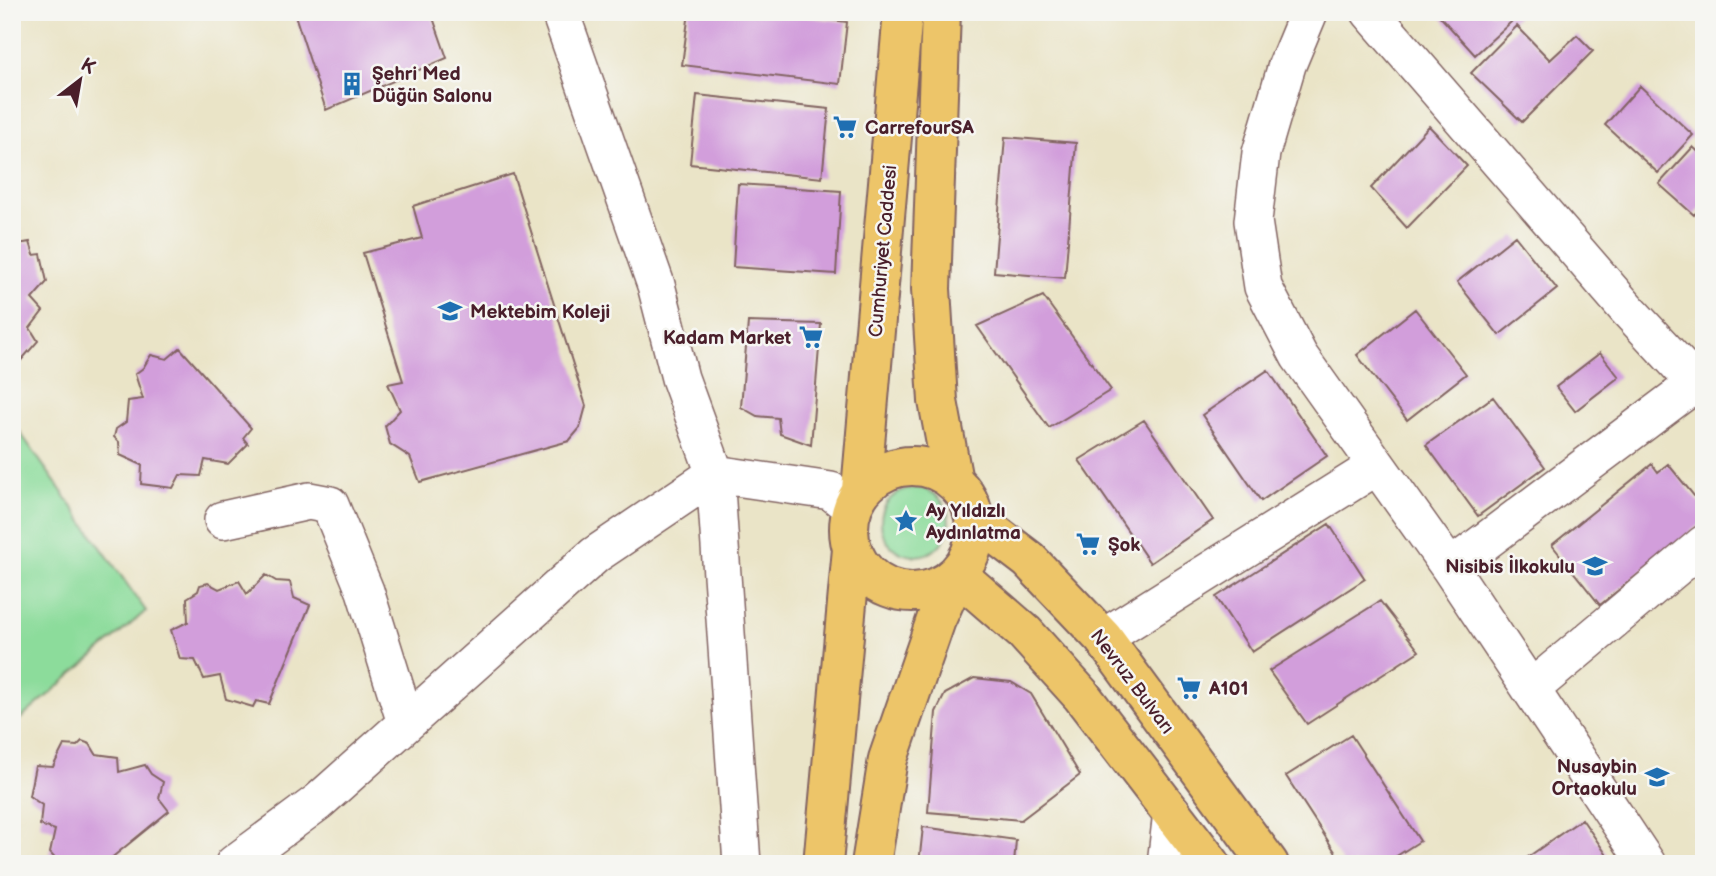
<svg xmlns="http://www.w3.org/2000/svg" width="1716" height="876" font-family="'Balsamiq Sans',sans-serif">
<rect width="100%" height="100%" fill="#f6f6f2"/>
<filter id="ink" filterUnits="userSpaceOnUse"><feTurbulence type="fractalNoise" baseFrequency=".0143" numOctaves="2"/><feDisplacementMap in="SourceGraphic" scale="14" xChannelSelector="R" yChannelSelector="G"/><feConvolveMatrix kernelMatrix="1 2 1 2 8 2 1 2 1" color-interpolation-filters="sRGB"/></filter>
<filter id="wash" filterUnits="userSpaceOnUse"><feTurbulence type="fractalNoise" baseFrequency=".00686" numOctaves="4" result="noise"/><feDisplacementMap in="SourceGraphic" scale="28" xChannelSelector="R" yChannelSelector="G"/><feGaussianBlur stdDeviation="1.57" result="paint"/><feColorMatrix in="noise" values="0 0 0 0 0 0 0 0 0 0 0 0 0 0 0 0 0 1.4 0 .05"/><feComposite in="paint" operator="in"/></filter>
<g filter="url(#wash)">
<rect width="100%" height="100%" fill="#eae4c7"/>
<path fill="#8cdc9b" stroke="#6b7e63" stroke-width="2" d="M12,421L146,611L12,726Z
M881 522a34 34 0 1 1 68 0a34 34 0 1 1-68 0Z"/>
<g id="blocks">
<path fill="#d29edb" d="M294,12H431L447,58L326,110Z
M689,12H769L847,22L840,84L682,65Z
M1436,12H1522L1475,55Z
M1517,26L1550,60L1577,35L1593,51L1522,122L1471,73Z
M1640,86L1693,135L1658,173L1605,125Z
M697,95L829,109L822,178L690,164Z
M1429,126L1467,166L1407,228L1371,188Z
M1005,137L1076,143L1065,278L994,272Z
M1693,147L1704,157V204L1694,215L1659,184Z
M513,174L586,406L580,428L569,441L420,482L410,457L390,444L385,426L400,410L388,384L403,381L363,253L422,238L413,206Z
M738,184L841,191L836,274L733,267Z
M1515,236L1557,289L1499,335L1457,282Z
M30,242L34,255L41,254L47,282L32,299L43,311L30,328L38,341L17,365L12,361V245Z
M1043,296L1111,390L1049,428L977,326Z
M1415,309L1466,374L1407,420L1357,355Z
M748,322L821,324L811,445L780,434L778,418L757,416L741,407Z
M180,348L251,428L243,438L248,444L228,464L205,460L201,476L180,475L173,488L141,484L142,465L120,455L119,442L114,437L116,429L126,422L128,401L143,399L135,374L143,368L151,355L167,359Z
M1600,353L1619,377L1575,411L1556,387Z
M1268,370L1327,456L1261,501L1202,415Z
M1493,397L1545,467L1478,516L1426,445Z
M1144,420L1213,520L1150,563L1079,460Z
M1652,464L1658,472L1668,464L1704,508V521L1600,605L1552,545Z
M1329,524L1365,579L1252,652L1216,597Z
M266,575L276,581L290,582L294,598L310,605L269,704L256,701L253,707L226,699L220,676L204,679L195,660L180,659L171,630L188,622L187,598L198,591L200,585L208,583L219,589L239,581L247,594Z
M1380,601L1419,651L1307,724L1269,671Z
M974,678L1011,682L1031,694L1080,775L1021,820L928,812L936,712L945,694Z
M1351,735L1420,841L1384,864H1343L1286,776Z
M82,741L90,744L96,754L118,757L119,772L145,765L151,774L163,782L159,798L169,811L104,864H60L50,853L55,830L40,825L42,805L29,796L35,766L53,767L64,745L77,746Z
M1582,819L1613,864H1518Z
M923,827L1016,840L1014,864H919Z"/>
</g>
</g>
<g filter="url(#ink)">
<use href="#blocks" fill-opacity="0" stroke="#826462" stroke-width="2"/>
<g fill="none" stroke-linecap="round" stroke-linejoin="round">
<g stroke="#826462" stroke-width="40">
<path id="minor" d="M560,12L656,285L680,378L715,474L742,864
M1309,12L1287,65L1261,153L1253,221L1263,287L1299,356L1450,568L1647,864
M1370,12L1626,308L1704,392
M223,520L309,501L330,505L365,591L406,723
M1450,568L1696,383
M1103,638L1377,466
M1531,689L1704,544
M234,864L318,802L595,555L715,474L831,491L852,508
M1166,864L1172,812"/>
</g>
<g stroke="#826462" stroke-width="42">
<path id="major" d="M941,12L931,289L938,401L953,481
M849 529a63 63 0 1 1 126 0a63 63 0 1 1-126 0Z
M861,490L903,12
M974,518L1029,560L1103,638L1269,864
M823,864L852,549
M871,864L888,759L936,620L957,574L1025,633L1081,695L1211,864"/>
</g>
<use href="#minor" stroke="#fff" stroke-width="37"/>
<use href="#major" stroke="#edc569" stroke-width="38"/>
</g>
</g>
<defs>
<g id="building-bare" transform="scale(1.89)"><path d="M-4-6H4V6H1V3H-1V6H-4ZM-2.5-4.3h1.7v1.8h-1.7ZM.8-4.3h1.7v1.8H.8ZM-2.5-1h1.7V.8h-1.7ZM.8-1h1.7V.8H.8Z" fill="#1f6fb2" stroke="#f6f6f2" stroke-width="2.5" paint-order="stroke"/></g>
<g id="supermarket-bare" transform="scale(1.89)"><path d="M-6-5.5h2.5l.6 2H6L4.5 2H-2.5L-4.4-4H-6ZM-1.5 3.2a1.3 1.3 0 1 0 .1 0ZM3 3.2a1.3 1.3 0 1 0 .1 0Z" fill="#1f6fb2" stroke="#f6f6f2" stroke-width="2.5" paint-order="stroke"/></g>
<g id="school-bare" transform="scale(1.89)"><path d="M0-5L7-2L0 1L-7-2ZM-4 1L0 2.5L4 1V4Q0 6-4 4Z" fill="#1f6fb2" stroke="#f6f6f2" stroke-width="2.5" paint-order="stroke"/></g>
<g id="sight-bare" transform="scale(1.89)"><path d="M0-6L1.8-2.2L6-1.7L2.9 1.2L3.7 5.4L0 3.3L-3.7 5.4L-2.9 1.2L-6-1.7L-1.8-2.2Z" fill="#1f6fb2" stroke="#f6f6f2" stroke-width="2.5" paint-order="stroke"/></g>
</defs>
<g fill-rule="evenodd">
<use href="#building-bare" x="352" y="84"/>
<use href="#supermarket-bare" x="845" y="127"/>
<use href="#school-bare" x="450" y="311"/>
<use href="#supermarket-bare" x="811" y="337"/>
<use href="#sight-bare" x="906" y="521"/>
<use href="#supermarket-bare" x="1088" y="544"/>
<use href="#school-bare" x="1595" y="566"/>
<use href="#supermarket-bare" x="1189" y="688"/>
<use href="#school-bare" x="1657" y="777"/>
</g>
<g text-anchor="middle" stroke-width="5" stroke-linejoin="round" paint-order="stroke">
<g font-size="19" font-weight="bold" fill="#4a1f2b" stroke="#f6f6f2" text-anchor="start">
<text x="372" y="80">Şehri Med<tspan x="372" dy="22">Düğün Salonu</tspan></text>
<text x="865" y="134">CarrefourSA</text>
<text x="470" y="318">Mektebim Koleji</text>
<text x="791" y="344" text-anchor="end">Kadam Market</text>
<text x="926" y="517">Ay Yıldızlı<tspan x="926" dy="22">Aydınlatma</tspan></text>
<text x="1108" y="551">Şok</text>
<text x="1575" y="573" text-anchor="end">Nisibis İlkokulu</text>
<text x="1209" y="695">A101</text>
<text x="1637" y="773" text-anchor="end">Nusaybin<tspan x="1637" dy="22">Ortaokulu</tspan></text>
</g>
<g font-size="19" fill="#4a1f2b" stroke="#f6f6f2">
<text transform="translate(882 251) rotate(-85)" y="7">Cumhuriyet Caddesi</text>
<text transform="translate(1133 681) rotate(53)" y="7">Nevruz Bulvarı</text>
</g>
</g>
<rect width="1716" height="876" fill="none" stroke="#f6f6f2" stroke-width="42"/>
<g transform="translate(80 80) rotate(31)" stroke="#f6f6f2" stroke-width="5" paint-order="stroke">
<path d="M0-5L12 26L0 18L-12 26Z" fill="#4a1f2b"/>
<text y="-10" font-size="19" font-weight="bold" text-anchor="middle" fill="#4a1f2b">K</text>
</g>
</svg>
